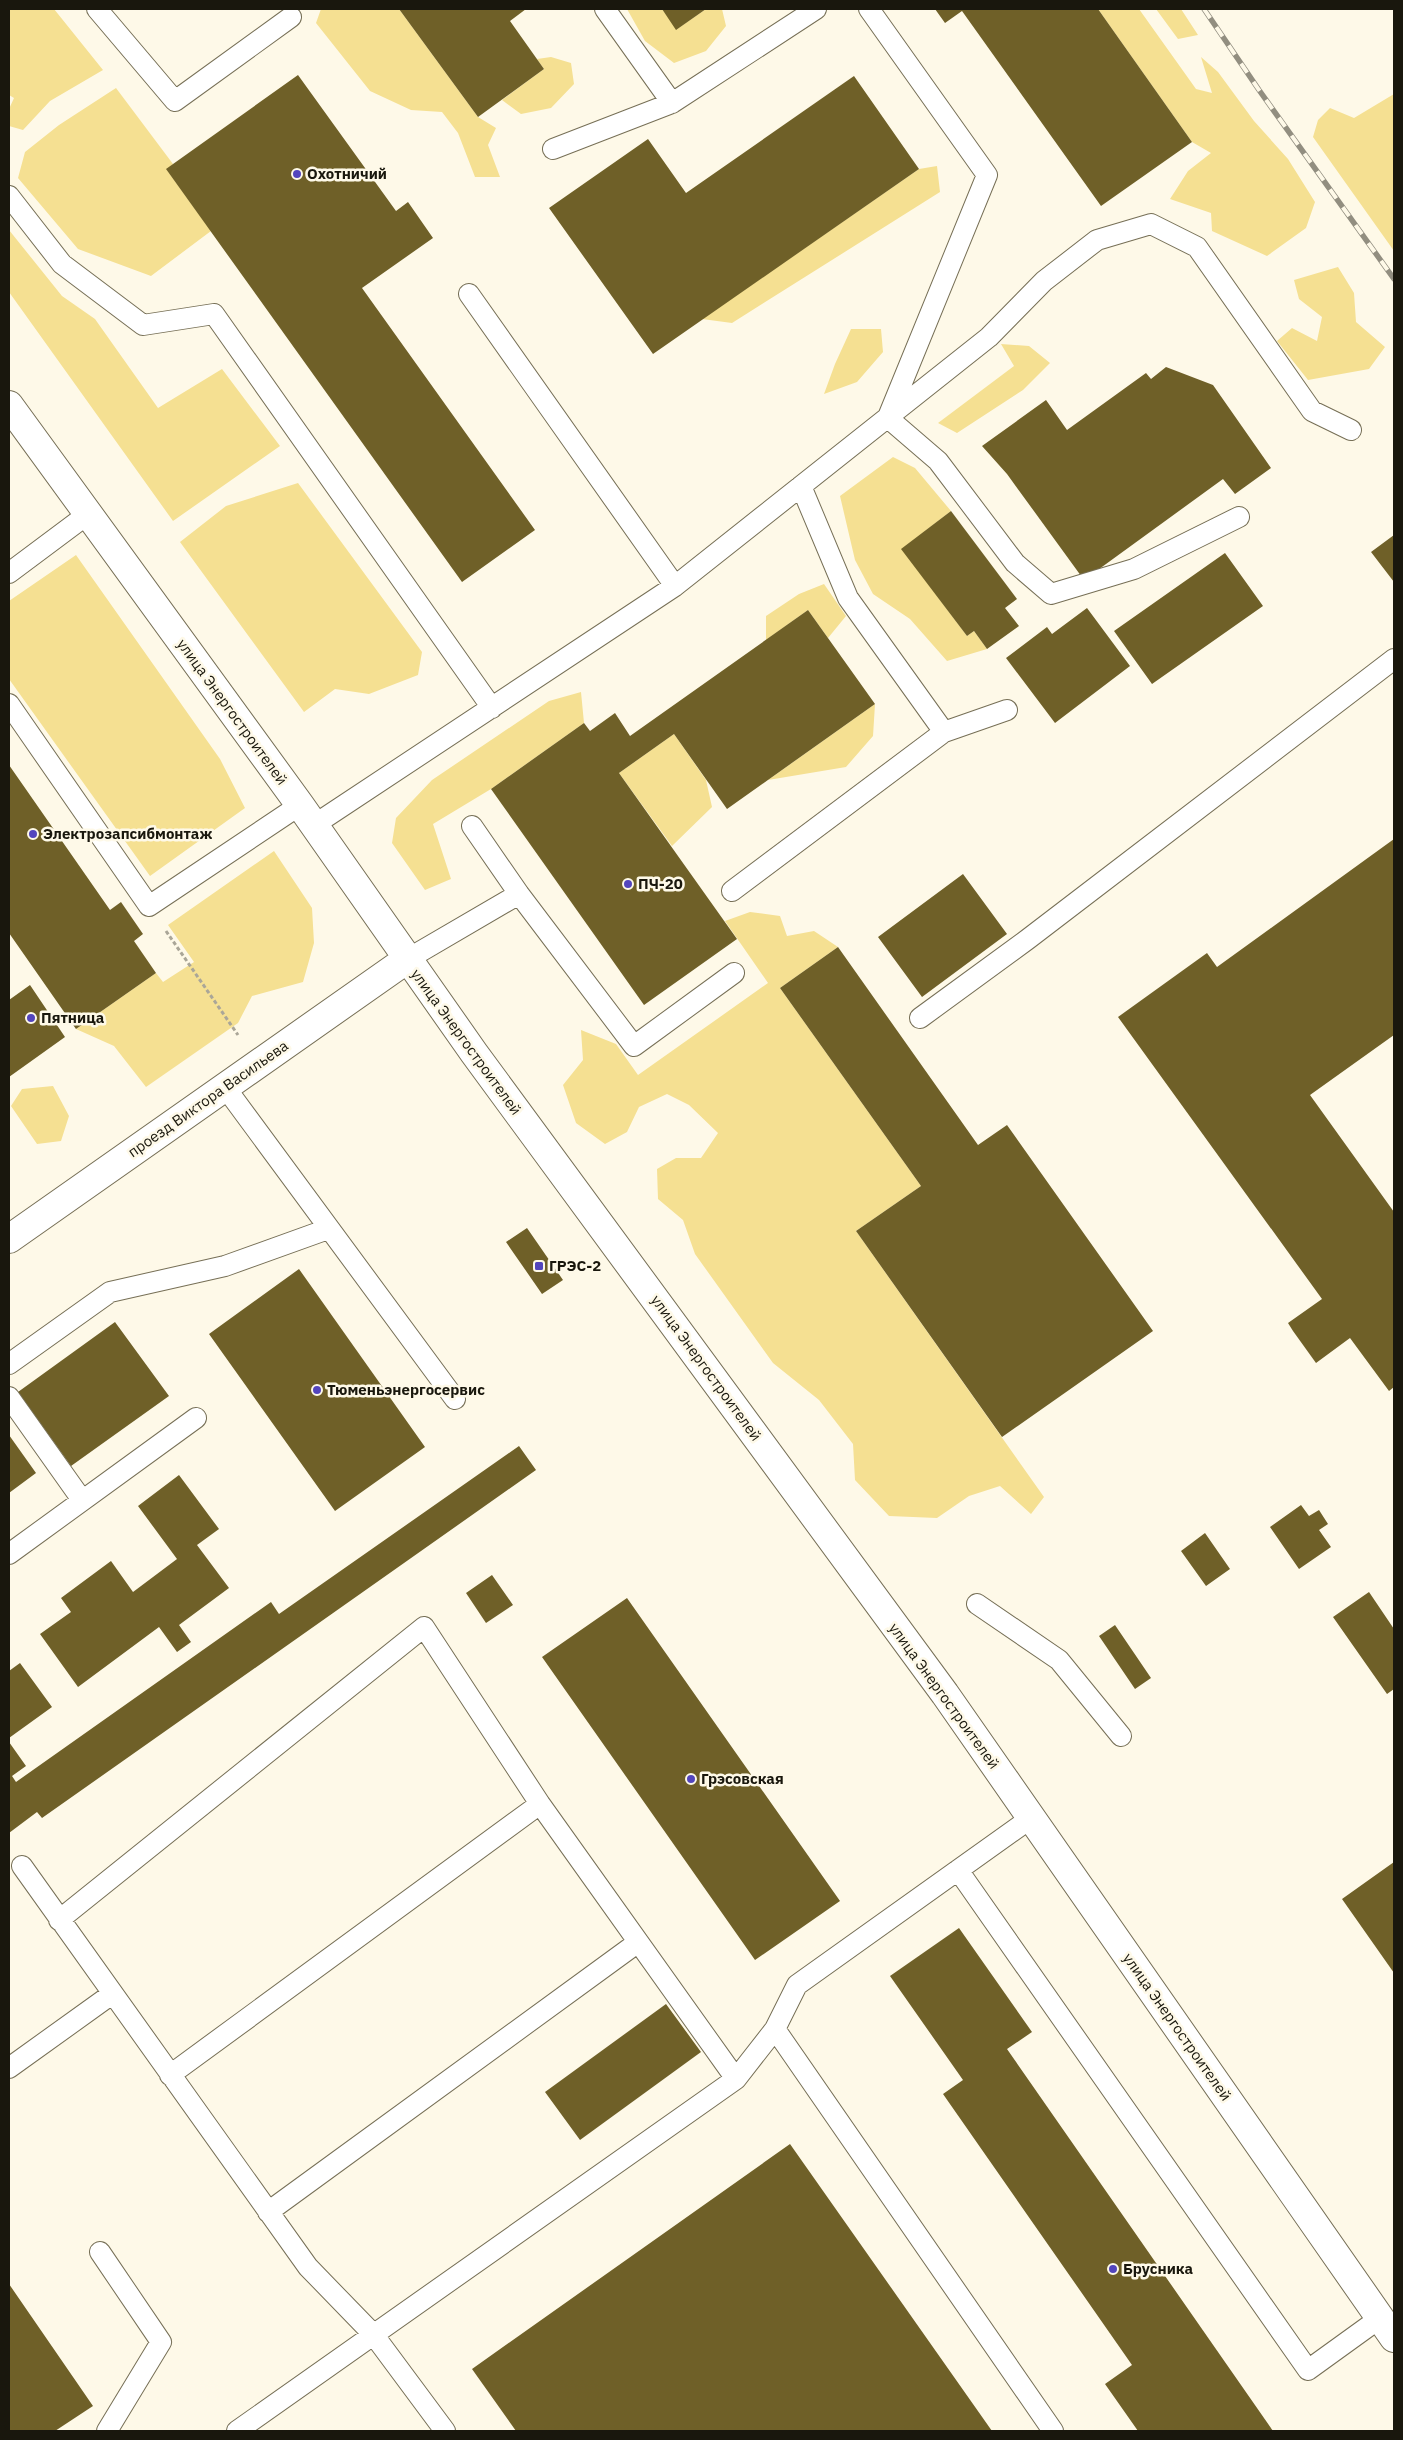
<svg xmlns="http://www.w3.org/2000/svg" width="1403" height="2440" font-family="'IBM Plex Sans',sans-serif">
<rect width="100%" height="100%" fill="#fef9e8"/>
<path fill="#f5e092" d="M9,9H54L103,70L50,101L23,130L9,126V109L14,98L9,95Z
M321,9H399L478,117L496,128L488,145L500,177H475L458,133L442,112L411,110L370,91L316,23Z
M627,9H662L677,29L706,9H722L726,26L706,51L674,63L645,41Z
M1098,9H1139L1196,89L1212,93L1201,57L1218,72L1254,121L1288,159L1315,202L1306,228L1267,256L1212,231L1211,213L1170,199L1188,171L1211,153L1192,142Z
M1156,9H1181L1198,35L1178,39Z
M551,57L571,63L574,84L551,108L521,114L502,100L544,69L537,59Z
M116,88L173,164L167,170L211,231L151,276L78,249L18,178L25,152L59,125Z
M1394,94V251L1313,137L1318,120L1330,108L1354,118Z
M937,166L940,192L732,323L702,319L919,169Z
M9,230L62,296L95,319L158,408L222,369L280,446L173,521L9,292Z
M1338,267L1354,293L1356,322L1385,347L1369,369L1308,380L1277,341L1292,328L1317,341L1322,317L1299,299L1294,280Z
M851,329H881L883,352L857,382L824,394L835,364Z
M1001,344L1029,346L1050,363L1023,390L957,433L938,423L1014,366Z
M893,457L915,468L951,511L902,549L967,636L974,631L987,649L947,661L910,619L873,594L855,560L840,496Z
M298,483L422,652L418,675L369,694L335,689L304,712L180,542L226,506Z
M76,555L220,759L245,808L150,876L9,679V601Z
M824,584L846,616L828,638L808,610L766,640V616L799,594Z
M581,692L584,723L491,789L433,824L451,879L425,890L392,843L396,818L432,780L549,701Z
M875,704L873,736L846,767L768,780Z
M674,734L706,780L712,807L672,846L619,773Z
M274,851L312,908L314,943L303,982L252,996L238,1023L146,1087L114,1046L76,1029L156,973L163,982L194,962L168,925Z
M750,912L780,916L787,936L814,931L838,947L780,988L921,1186L856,1231L1044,1497L1031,1514L1000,1486L969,1496L937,1518L889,1516L855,1480L853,1444L819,1400L773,1363L695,1254L683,1220L658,1199L657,1169L676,1158H701L718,1133L689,1105L667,1094L639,1107L627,1132L605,1144L576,1123L563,1085L583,1060L581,1030L616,1044L638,1075L768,983L725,921Z
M53,1086L69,1116L61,1141L37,1144L11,1106L22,1089Z"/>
<path fill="#6f6028" d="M399,9H526L510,21L544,69L478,117Z
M662,9H706L676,30Z
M935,9H1098L1192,142L1101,206L962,11L945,23Z
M298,75L396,211L408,202L433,238L362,288L535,530L462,582L166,169Z
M854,76L919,169L653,354L549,208L648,139L686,193Z
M1166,367L1213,385L1271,468L1235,494L1223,479L1084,580L1007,474L982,446L1046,400L1067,430L1146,373L1151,379Z
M951,511L1017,599L1005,608L1019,626L987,649L974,631L967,636L901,549Z
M1394,535V582L1371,552Z
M1225,553L1263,606L1152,684L1114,631Z
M1087,608L1130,666L1055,723L1006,658L1047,627L1052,634Z
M808,610L875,704L727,809L674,734L619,773L737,939L644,1005L491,789L584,723L590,731L615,713L630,736Z
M9,765L110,910L121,902L143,934L134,941L156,973L76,1029L9,933Z
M1394,839V1035L1310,1095L1394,1212V1387L1389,1391L1350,1338L1316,1363L1293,1331L1288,1323L1322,1299L1118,1017L1207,953L1217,967Z
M963,874L1007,934L922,997L878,937Z
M838,947L978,1145L1007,1125L1153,1331L1002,1437L856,1231L921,1186L780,988Z
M30,985L65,1037L9,1077V1000Z
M527,1228L563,1280L542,1294L506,1242Z
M299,1269L425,1447L335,1511L209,1334Z
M115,1322L169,1396L71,1466L18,1392Z
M9,1435L36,1473L9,1493Z
M519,1446L536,1470L42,1818L37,1812L9,1833V1742L26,1766L12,1776L16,1782L271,1602L279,1614Z
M179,1475L219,1529L197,1545L229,1588L179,1625L191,1642L177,1652L159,1627L78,1687L40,1634L71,1612L61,1598L111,1561L133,1592L177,1559L138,1506Z
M1301,1505L1309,1516L1319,1510L1328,1524L1319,1530L1331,1547L1299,1569L1270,1527Z
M1205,1533L1230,1569L1206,1586L1181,1551Z
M492,1575L513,1605L486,1623L466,1593Z
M1369,1592L1394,1629V1689L1387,1694L1333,1617Z
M627,1598L840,1901L755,1960L542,1657Z
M1115,1625L1151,1678L1135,1689L1099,1636Z
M20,1663L52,1707L9,1738V1671Z
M1394,1862V1973L1342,1899Z
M959,1928L1032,2032L1007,2049L1273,2431H1138L1105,2384L1132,2365L943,2094L963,2080L890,1976Z
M666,2004L701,2052L580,2140L545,2092Z
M790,2144L992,2431H516L472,2369Z
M9,2284L93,2406L55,2431H9Z"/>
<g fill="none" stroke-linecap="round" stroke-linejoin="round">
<g stroke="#766f56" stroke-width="22">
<path id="lane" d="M97,9L175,101L291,17
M605,9L672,103
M869,9L987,175L888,417
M553,149L672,103L816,9
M9,196L62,264L143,325L214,314L492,708
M469,294L675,586
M888,418L938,461L1015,563L1051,594L1134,569L1239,517
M801,486L848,598L944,732
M9,573L88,514
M9,704L149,906L300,805
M314,825L675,586L989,337L1044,281L1097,240L1151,224L1197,247L1312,411L1351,430
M472,826L519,894L634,1046L734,973
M732,891L944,732L1007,710
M406,960L519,894
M920,1018L1028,939L1394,659
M225,1087L455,1399
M9,1364L110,1292L225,1266L328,1229
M9,1397L82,1500
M9,1554L196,1418
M977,1604L1059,1660L1121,1736
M22,1866L308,2267L373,2334L445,2431
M958,1870L1308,2370L1380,2318
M59,1920L424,1627L540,1804L736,2079
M775,2029L1053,2431
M9,2068L112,1994
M170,2075L540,1804
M268,2212L637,1943
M100,2252L161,2342L107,2431
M237,2431L736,2079L775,2029L797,1985L1031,1818"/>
</g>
<g stroke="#766f56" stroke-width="30">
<path id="secondary" d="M9,405L300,805L474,1053L945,1694L1394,2338
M9,1239L406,960"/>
</g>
<path stroke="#aaa698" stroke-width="3" stroke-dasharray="4 2.5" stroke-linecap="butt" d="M166,931L238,1035"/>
<use href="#lane" stroke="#fff" stroke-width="20"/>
<use href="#secondary" stroke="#fff" stroke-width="28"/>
<g stroke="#928e80" stroke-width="5.5">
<path id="rail" d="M1204,9L1259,90L1394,279"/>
</g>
<use href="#rail" stroke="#fef9e8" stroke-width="4" stroke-dasharray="11" stroke-linecap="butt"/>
</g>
<g fill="#5345bd" stroke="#fef9e8" stroke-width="2">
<circle cx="297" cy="174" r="5"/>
<circle cx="33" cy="834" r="5"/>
<circle cx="628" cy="884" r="5"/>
<circle cx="31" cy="1018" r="5"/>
<rect x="534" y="1261" width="10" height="10" rx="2.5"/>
<circle cx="317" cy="1390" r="5"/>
<circle cx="691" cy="1779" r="5"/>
<circle cx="1113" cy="2269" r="5"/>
</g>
<g text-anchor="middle" stroke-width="5" stroke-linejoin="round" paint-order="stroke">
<g font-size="15" font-weight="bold" fill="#19170d" stroke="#fef9e8" text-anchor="start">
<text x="307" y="179">Охотничий</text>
<text x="43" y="839">Электрозапсибмонтаж</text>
<text x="638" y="889">ПЧ-20</text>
<text x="41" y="1023">Пятница</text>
<text x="549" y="1271">ГРЭС-2</text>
<text x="327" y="1395">Тюменьэнергосервис</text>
<text x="701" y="1784">Грэсовская</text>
<text x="1123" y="2274">Брусника</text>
</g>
<g font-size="15" fill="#19170d" stroke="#fef9e8">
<text transform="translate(232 712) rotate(54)" y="5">улица Энергостроителей</text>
<text transform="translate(466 1042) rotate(54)" y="5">улица Энергостроителей</text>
<text transform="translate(208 1099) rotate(-35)" y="5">проезд Виктора Васильева</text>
<text transform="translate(706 1368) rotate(54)" y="5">улица Энергостроителей</text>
<text transform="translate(944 1696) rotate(54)" y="5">улица Энергостроителей</text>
<text transform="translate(1177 2027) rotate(55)" y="5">улица Энергостроителей</text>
</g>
</g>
<rect width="1403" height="2440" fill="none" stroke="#19170d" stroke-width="20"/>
</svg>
